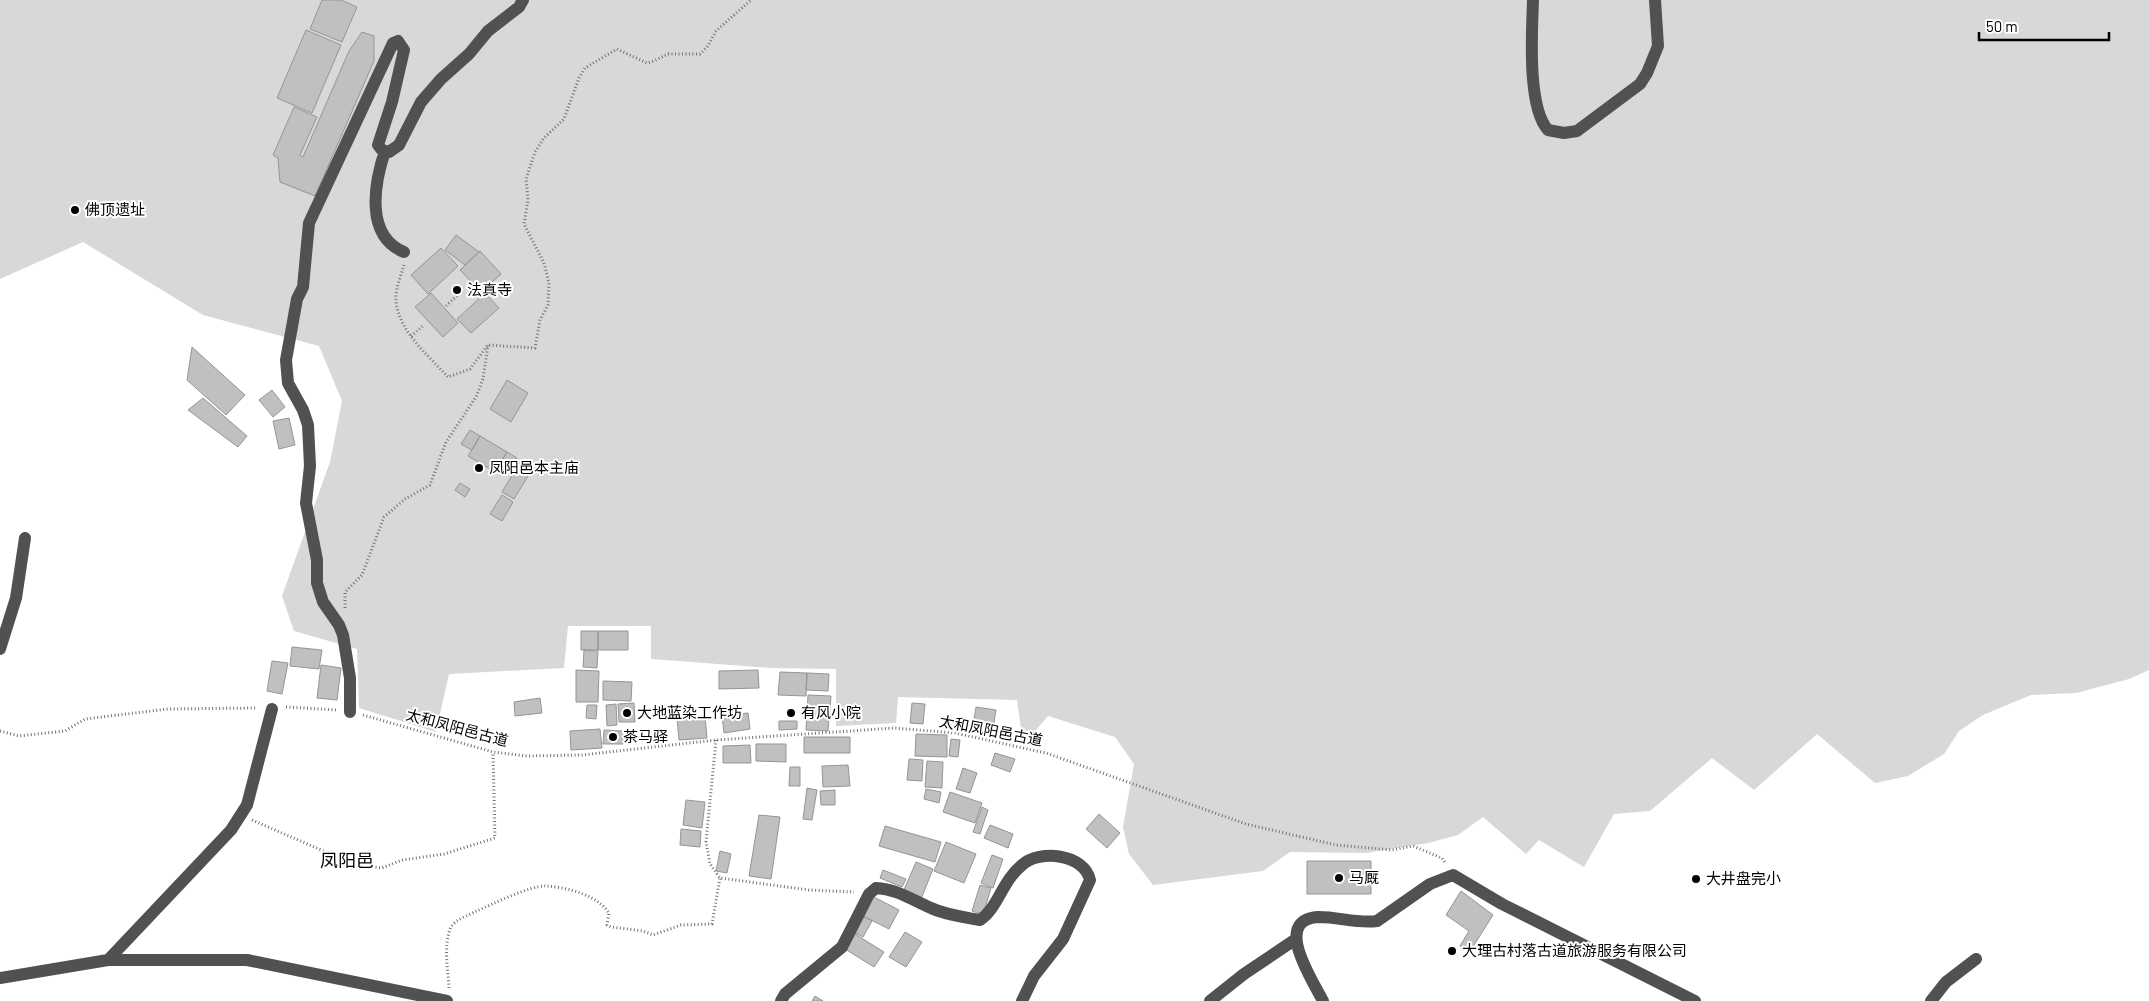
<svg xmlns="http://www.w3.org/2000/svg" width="2149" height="1001" font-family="Barlow,'Noto Sans SC',sans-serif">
<rect width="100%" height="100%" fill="#fff"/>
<path fill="#d8d8d8" d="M0,0H2149V670L2129,679L2076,693L2031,695L1983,715L1959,731L1944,754L1908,776L1875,783L1817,734L1754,790L1712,758L1650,811L1614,814L1584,867L1539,840L1526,854L1483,817L1458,835L1428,843L1366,853L1290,852L1263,871L1153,885L1129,854L1123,827L1134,764L1115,737L1048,716L1029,738L1022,735L1017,700L898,697L896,723L836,726V669L772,668L651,659V626H568L564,668L449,674L436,732L359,708L357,649L294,631L282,596L330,462L342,401L319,346L203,315L83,242L0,279Z"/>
<path fill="#c0c0c0" stroke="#959595" d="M322,0H341L357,7L342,42L310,29Z
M306,30L341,45L312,113L277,98Z
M362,32L374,36V61L315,196L280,182L278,158L273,155L294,107L317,117L300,155L303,157L349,51Z
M456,235L479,252L465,265L445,250Z
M441,248L458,266L428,294L411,275Z
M480,251L501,274L481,292L460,270Z
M431,293L458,323L443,337L415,307Z
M485,293L499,308L471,333L457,319Z
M192,347L245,395L226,415L187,380Z
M507,380L528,393L511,422L490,409Z
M272,390L285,407L273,417L259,400Z
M203,398L247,436L238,447L188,410Z
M289,418L295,445L279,449L273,421Z
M470,430L480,436L472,450L461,444Z
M480,436L507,452L495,472L468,456Z
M507,452L517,458L507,473L498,467Z
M521,461L533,468L514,499L502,492Z
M460,483L470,489L465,497L455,490Z
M502,495L513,502L502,521L490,514Z
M581,631H598V650H581Z
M598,631H628V650H598Z
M292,647L322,650L319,669L290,666Z
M584,650L598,651L597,668L583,667Z
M272,661L288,663L282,694L267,691Z
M321,665L341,668L337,700L317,698Z
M576,670L599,671L598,702H576Z
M758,670L759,688L719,689V671Z
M780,672L807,673L806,696L778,695Z
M807,673L829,674L828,691L806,690Z
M603,681L632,682L631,701L603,700Z
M808,695L831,696L828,731L806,730Z
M540,698L542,713L515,716L514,702Z
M634,703L635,722H619L618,704Z
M912,703L925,704L923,724L910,723Z
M616,704L617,725L607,726L606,705Z
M587,705H597L596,719L586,718Z
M976,707L996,710L992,735L972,732Z
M748,713L750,729L724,733L722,716Z
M705,716L707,738L679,740L677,718Z
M779,721H797V729L779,730Z
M600,729L602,748L571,750L570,731Z
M604,730L623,731V744H603Z
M916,734L947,735V757L915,756Z
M804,737H850V753H804Z
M951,739L960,740L958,757L949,756Z
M756,744H786V762L756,761Z
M750,745L751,763H723V746Z
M995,753L1015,759L1010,772L991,765Z
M909,759L923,760L922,781L907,780Z
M927,761L943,762L942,788L925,787Z
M848,765L850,786L823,787L822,766Z
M790,767H800V786H789Z
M963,768L977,773L970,793L956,789Z
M807,788L817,790L812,820L803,819Z
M926,789L941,792L939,803L924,799Z
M835,790V805H821L820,791Z
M950,792L982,803L975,823L943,812Z
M686,800L705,802L702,828L683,825Z
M982,807L988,810L980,834L973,832Z
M1099,814L1120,833L1107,848L1086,829Z
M759,815L780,817L771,879L749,876Z
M990,825L1013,834L1008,848L984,838Z
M885,826L941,842L935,862L879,846Z
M681,829L701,831L700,847L680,845Z
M946,842L976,854L964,883L934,871Z
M720,851L731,854L727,873L716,871Z
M992,855L1003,859L993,888L981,883Z
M1307,861H1371V894H1307Z
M916,862L933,869L921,899L903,892Z
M883,870L906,879L902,887L880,878Z
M980,885L991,888L983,915L972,911Z
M1461,891L1493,915L1469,953L1460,946L1469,931L1446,915Z
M872,896L899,910L889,929L861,915Z
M861,915L872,921L863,937L852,931Z
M905,932L922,942L906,967L889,957Z
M855,934L884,952L874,967L845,949Z
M815,996L823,1001H812Z"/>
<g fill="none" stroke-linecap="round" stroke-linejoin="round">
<path stroke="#737373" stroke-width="3" stroke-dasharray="1 2.5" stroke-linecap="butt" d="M404,265C401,276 395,289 396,300C398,331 428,355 448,377L470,369L488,345L535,348L540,320L548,305L549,283L544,263L524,224L528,200L526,179L535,152L544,138L564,119L579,78L585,68L617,49L647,63L654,61L668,54H700L708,46L716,31L751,0
M446,306L462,291
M411,336L424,325
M345,608V592L362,575L384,517L405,499L430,485L446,442L476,397L483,379L488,345
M286,707L337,710
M363,715L493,752L527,756L582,755L716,740L894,728L955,733L1046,753L1246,824L1336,845L1392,850L1413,846L1442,858L1446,864
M0,731L19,736L65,731L85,719L168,709L257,708
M716,740L706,842L710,864L720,878L809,890L854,892
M252,820L356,865L382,868L402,860L444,854L495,838L493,752
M449,988C448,969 443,945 451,927C456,919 469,915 477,911C492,904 530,886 545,886C567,887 597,895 609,913L607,925L611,927L643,931L653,935L681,925L712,924L720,878"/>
<path stroke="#515151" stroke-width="12" d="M1533,0C1532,31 1527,107 1548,130L1564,133L1577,131L1640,84L1647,73L1658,46L1655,0
M385,151C374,184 365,236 404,252
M0,649L16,598L25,538
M350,712V678L343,635L339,625L323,602L317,583V560L306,503L310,466L308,425L303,410L288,383L286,360L297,299L303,287L309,223L393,43L398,41L404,50L392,102L378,145L382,150L389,152L399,145L421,102L441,79L469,54L488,31L519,7L523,0
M108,960L231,830L247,805L272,709
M0,978L108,960H247L447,1001
M781,1001L785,994L842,947L869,894L876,888C897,889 912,900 931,908C946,915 964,917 980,920C998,908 1002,881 1022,865C1040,849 1084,854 1090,880L1063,939L1034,976L1022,1001
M1210,1001L1244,974L1296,939
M1323,1001C1313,981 1271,919 1319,917C1339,917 1358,924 1377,921L1430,884L1453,875L1502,904L1695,1001
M1931,1001L1946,982L1976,959"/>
</g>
<g fill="#000" stroke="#fff" stroke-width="2">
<circle cx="75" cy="210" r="5"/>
<circle cx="457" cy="290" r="5"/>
<circle cx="479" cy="468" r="5"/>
<circle cx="627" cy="713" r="5"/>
<circle cx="791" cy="713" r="5"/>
<circle cx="613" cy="737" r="5"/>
<circle cx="1339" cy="878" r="5"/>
<circle cx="1696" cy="879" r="5"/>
<circle cx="1452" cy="951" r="5"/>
</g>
<g text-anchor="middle" stroke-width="4" stroke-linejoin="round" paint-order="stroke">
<g font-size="15" fill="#000" stroke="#fff" text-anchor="start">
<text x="85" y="215">佛顶遗址</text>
<text x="467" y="295">法真寺</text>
<text x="489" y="473">凤阳邑本主庙</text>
<text x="637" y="718">大地蓝染工作坊</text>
<text x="801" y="718">有风小院</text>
<text x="623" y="742">茶马驿</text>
<text x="1349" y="883">马厩</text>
<text x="1706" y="884">大井盘完小</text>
<text x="1462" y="956">大理古村落古道旅游服务有限公司</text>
</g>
<g font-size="15" fill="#000" stroke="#fff">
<text transform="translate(457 728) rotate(15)" y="5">太和凤阳邑古道</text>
<text transform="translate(991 731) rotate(11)" y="5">太和凤阳邑古道</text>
</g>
<g font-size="18" fill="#000" stroke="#fff">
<text x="347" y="867">凤阳邑</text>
</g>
</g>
<path d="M1979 32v8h130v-8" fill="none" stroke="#000000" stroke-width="2.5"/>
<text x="1986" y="32" font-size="15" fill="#000000" stroke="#ffffff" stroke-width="4" paint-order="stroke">50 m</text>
</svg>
